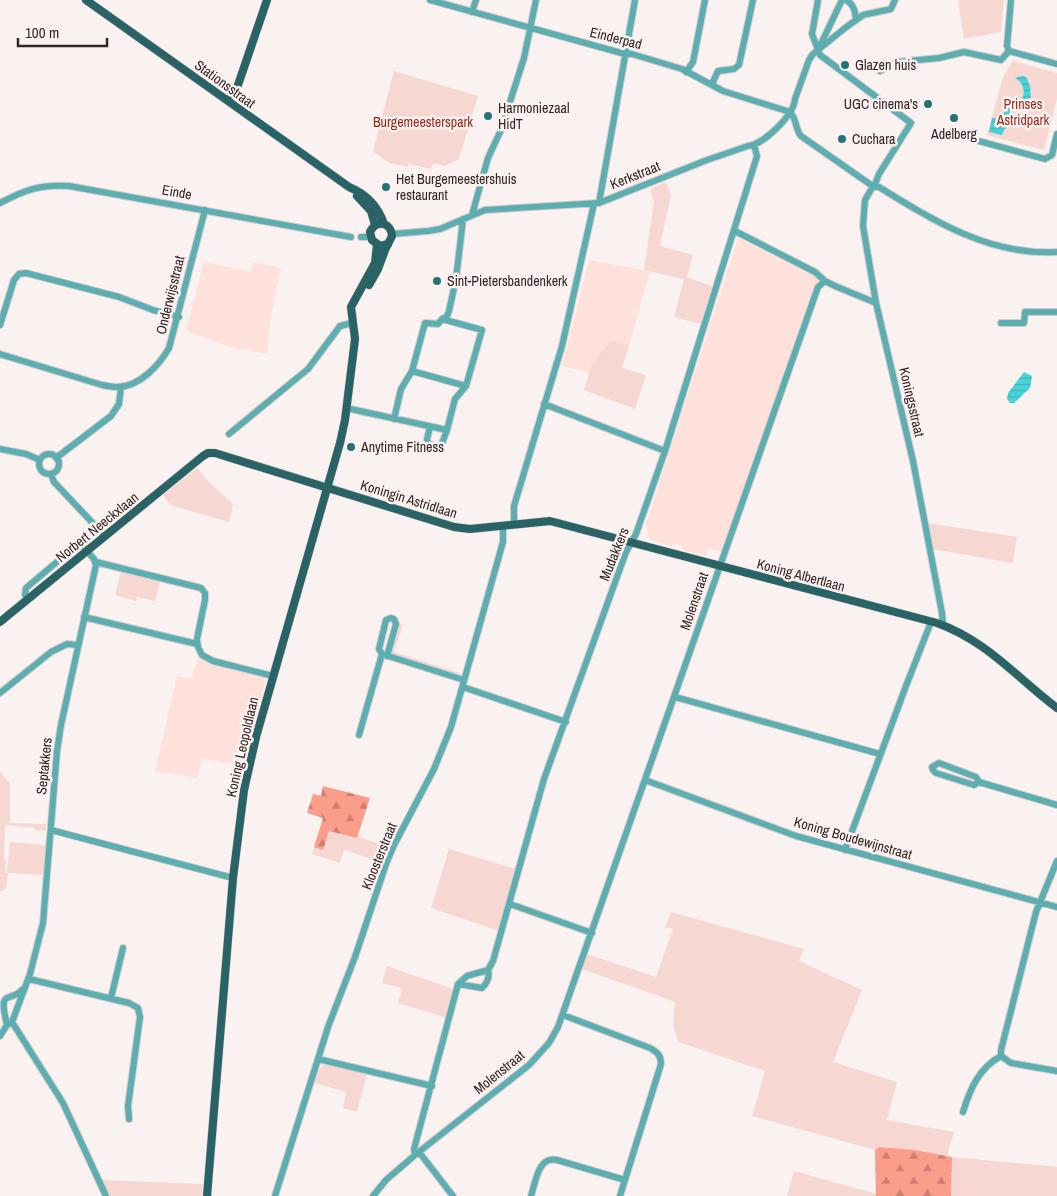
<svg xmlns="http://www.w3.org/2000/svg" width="1057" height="1196" font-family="'Archivo Narrow',sans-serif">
<defs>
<pattern id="forest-firs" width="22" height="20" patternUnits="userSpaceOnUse" patternTransform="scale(1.25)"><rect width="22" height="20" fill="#fb9d8b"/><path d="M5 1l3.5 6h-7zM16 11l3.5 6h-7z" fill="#cc8071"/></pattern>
<pattern id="water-rules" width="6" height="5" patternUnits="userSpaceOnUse" patternTransform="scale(1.25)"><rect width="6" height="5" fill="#48d3d9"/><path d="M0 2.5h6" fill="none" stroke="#40b5ba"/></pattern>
</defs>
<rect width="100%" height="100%" fill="#faf2f0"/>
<path fill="#ffe1db" d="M738,238L816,277L818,281L722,552L708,548L706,556L683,550V546L673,544L672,547L649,539L646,524Z
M589,260L650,271L629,346L611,340L592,364L590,373L562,366Z
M204,262L251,272L253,262L281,268L271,316L267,354L233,348L186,331Z
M199,654L208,662L259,675L266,680L244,767L202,758L198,778L155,771L177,676L192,679Z"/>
<path fill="#f6d7d1" d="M958,0H1004L1001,32L964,39Z
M1013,61L1057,73V99L1044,150L987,135L1003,77Z
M394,71L478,96L459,159L445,166L433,163L431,169L409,164L408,167L389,163L373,151Z
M666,182L671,195L660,246L693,255L687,277L712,286L700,324L674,317L684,279L644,270L654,202L650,189Z
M611,340L629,346L622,368L646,375L635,409L584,390L592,364Z
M197,468L207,480L233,504L229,522L170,505L163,495Z
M928,523L1017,537L1013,563L932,549Z
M121,571L160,582L155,601L137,597L136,601L115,595Z
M399,624L403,625L394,652L462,674H456L391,654Z
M0,771L10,784V823L46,824V831L35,830L34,828L5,825L4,859L6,860L5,873H7L10,842L46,845L44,875L8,873L6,889L0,891Z
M329,830L357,838L358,836L386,847L381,862L344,850L340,863L312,854L314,847L323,849Z
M449,849L516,869L499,931L431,908Z
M671,912L804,949L799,961L862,990L833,1062L897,1082L887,1120L954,1132L947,1156L915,1150L879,1147L875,1150L752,1116L765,1071L678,1042L673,1025L675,1002L582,969L587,954L656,977L673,929L665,927Z
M387,966L453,989L447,1018L398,1003L402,988L382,983Z
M327,1064L367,1074L357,1112L343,1108L346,1092L315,1083C317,1075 317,1066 327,1064Z
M952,1157L1057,1167V1196H951Z
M794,1171L877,1194L876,1196H787Z
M101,1180L203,1184L202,1196H109Z"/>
<path fill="url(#forest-firs)" d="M323,786L370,798L357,838L329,831L323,850L314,847L323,818L307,813L313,794L321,796Z
M879,1147L915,1150L952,1157L951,1196H876L875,1150Z"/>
<path fill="url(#water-rules)" d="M1022,76L1026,77L1030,86L1031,97L1026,101L1024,105L1015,104L1010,106L1011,123L1004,130L1002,135L989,132L992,118C1003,119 1005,110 1009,103L1019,100L1023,97C1025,89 1022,82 1015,78Z
M1024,372L1032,376L1030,388L1014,403H1010L1007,399L1008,393Z"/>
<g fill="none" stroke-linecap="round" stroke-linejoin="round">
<g stroke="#d7cdcb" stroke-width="8">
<path id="minor" d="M430,0L625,54H632L682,69L723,91L790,112
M818,0L812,34L820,55L911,123L879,174L874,187L872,188L865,200L863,226L876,303L913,461L942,613L943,625
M846,0C854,4 855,11 856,20
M472,12L476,0
M818,50L842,0
M1009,51L1007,46L1011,0
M1009,51L1057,64
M880,71L897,62L939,58L964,52L1001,60L1009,51
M686,72L693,62L705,0
M712,84L718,71L734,69L739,65L753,0
M790,112C797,119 795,129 801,136L874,187H879C934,221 990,256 1057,252
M975,140L1045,159L1052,155L1057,134
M0,203C25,190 40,184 69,186L351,237
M599,203L635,0
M472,215L488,158L501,130L524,58L536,0
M735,231L815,272L825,281L835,286L876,303
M392,234L428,231L440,229L485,210L599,203L707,160L748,146C763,145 794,115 795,99L809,60L813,54L845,28L863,15L891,9L895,0
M361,237H370
M442,319L447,316L449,311L456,279L463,219
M1001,323H1024L1025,312H1057
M0,325L14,280L19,274L26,273L119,297L153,310L179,317
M0,354L102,385C107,386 112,387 117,387C140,387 159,365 169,348L205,210
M412,371L466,386
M544,404L665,451
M346,408L447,430L441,446L435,447L428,443L427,439L430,427
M394,419L401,389L412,371L425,323L438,324L442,319L482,330L466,386L455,399L447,430
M229,434L308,369L340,326L352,323
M0,449L26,454L40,460
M39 464a10 10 0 1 1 20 0a10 10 0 1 1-20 0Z
M56,458L111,416L119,404L121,387
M51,474L54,482L105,536
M514,524V506L562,346L594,204
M96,562L201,588L205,593V600L197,639L198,647L202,655L213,661L273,676
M28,599L25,595L26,588L77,545L82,546L88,550
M84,617L197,644
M382,654L379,649L386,620L391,618L394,619L396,624L387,656
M463,687L566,722
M0,693L51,652L67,644L78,645
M675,697L880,754
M359,735L382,654L464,680
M645,780L796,836L1057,907
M979,782L974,785L936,773L933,770L932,767L939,763L976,777L979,782L1057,805
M51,830L233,878
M845,850L906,686L931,622
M510,904L592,933
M29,979L129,1003L138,1008L140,1017L128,1106L129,1119
M458,984L482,988C487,983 490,977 488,970
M111,998L123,948
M563,1015L650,1048C657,1052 661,1055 661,1064L620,1196
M12,1022L63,1103L106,1196
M7,1025C6,1018 0,1001 7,998C13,995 17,996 22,990
M0,1036L7,1025L12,1022L30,974L43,923L57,751L61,725L96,565L94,559L87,551
M1001,1056V1050L1036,912L1057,861
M1001,1056L1011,1063L1057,1071
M318,1059L432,1086
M963,1112C970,1089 979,1068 1001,1056
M419,1152L453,1196
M415,1155L414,1149L458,984L467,976L488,970L493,961L544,779L626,552L636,534L665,451L757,156L754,145
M275,1196L328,1027L355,957L386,864L394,845L434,769L451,727L503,542V526
M373,1196L386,1180L415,1155L529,1065L549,1043L558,1027L818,287L825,281
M531,1196C536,1181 538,1156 557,1160L625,1180"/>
</g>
<g stroke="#d7cdcb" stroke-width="9">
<path id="major" d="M86,0L349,187C366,194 378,206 384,224
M228,101L238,85L267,0
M357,196L371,211L375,225
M369,285L378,269L385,250L392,236C391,222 376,219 370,232L372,240L380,246L388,244
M0,622L203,456L208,453H215L454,527L470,529L550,521L937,623C987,641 1016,677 1057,708
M207,1196L233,878L244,790L256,737L340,443L345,420L355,339L351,307L375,263L377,245"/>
</g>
<use href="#minor" stroke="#5daeb1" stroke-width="6"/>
<use href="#major" stroke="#296366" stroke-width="8"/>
</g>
<g fill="#267175" stroke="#faf2f0" stroke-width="2">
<circle cx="845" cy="65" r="5"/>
<circle cx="928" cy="104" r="5"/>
<circle cx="488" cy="116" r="5"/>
<circle cx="954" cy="118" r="5"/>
<circle cx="842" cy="139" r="5"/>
<circle cx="386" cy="187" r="5"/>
<circle cx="437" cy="281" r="5"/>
<circle cx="351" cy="447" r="5"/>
</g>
<g text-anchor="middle" stroke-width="5" stroke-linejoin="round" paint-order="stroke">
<g font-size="14" fill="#352624" stroke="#faf2f0">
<text transform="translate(616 38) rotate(14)" y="5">Einderpad</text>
<text transform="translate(225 84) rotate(36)" y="5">Stationsstraat</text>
<text transform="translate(635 175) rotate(-22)" y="5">Kerkstraat</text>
<text transform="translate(177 192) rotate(10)" y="5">Einde</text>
<text transform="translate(170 295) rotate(-76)" y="5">Onderwijsstraat</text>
<text transform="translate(912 402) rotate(77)" y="5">Koningsstraat</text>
<text transform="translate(409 499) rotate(17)" y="5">Koningin Astridlaan</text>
<text transform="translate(97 527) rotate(-39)" y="5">Norbert Neeckxlaan</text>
<text transform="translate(614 554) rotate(-68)" y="5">Mudakkers</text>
<text transform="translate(801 575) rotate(15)" y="5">Koning Albertlaan</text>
<text transform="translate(694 601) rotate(-71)" y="5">Molenstraat</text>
<text transform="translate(242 747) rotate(-77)" y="5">Koning Leopoldlaan</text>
<text transform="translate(44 766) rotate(-84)" y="5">Septakkers</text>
<text transform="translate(853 838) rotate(16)" y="5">Koning Boudewijnstraat</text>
<text transform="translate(379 856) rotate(-68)" y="5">Kloosterstraat</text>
<text transform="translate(499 1072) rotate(-39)" y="5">Molenstraat</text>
</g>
<g font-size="14" fill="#352624" stroke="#faf2f0" text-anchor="start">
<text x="855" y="70">Glazen huis</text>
<text x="918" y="109" text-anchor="end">UGC cinema's</text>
<text x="498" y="113">Harmoniezaal<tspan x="498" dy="16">HidT</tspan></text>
<text x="954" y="139" text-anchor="middle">Adelberg</text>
<text x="852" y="144">Cuchara</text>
<text x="396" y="184">Het Burgemeestershuis<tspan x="396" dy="16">restaurant</tspan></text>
<text x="447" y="286">Sint-Pietersbandenkerk</text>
<text x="361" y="452">Anytime Fitness</text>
</g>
<g font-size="14" fill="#982b1c" stroke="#faf2f0">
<text x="1023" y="109">Prinses<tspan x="1023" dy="16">Astridpark</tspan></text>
<text x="423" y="127">Burgemeesterspark</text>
</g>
</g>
<path d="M18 38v8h89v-8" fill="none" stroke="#352624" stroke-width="2.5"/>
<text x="25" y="38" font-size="15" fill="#352624" stroke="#faf2f0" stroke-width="4" paint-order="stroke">100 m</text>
</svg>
